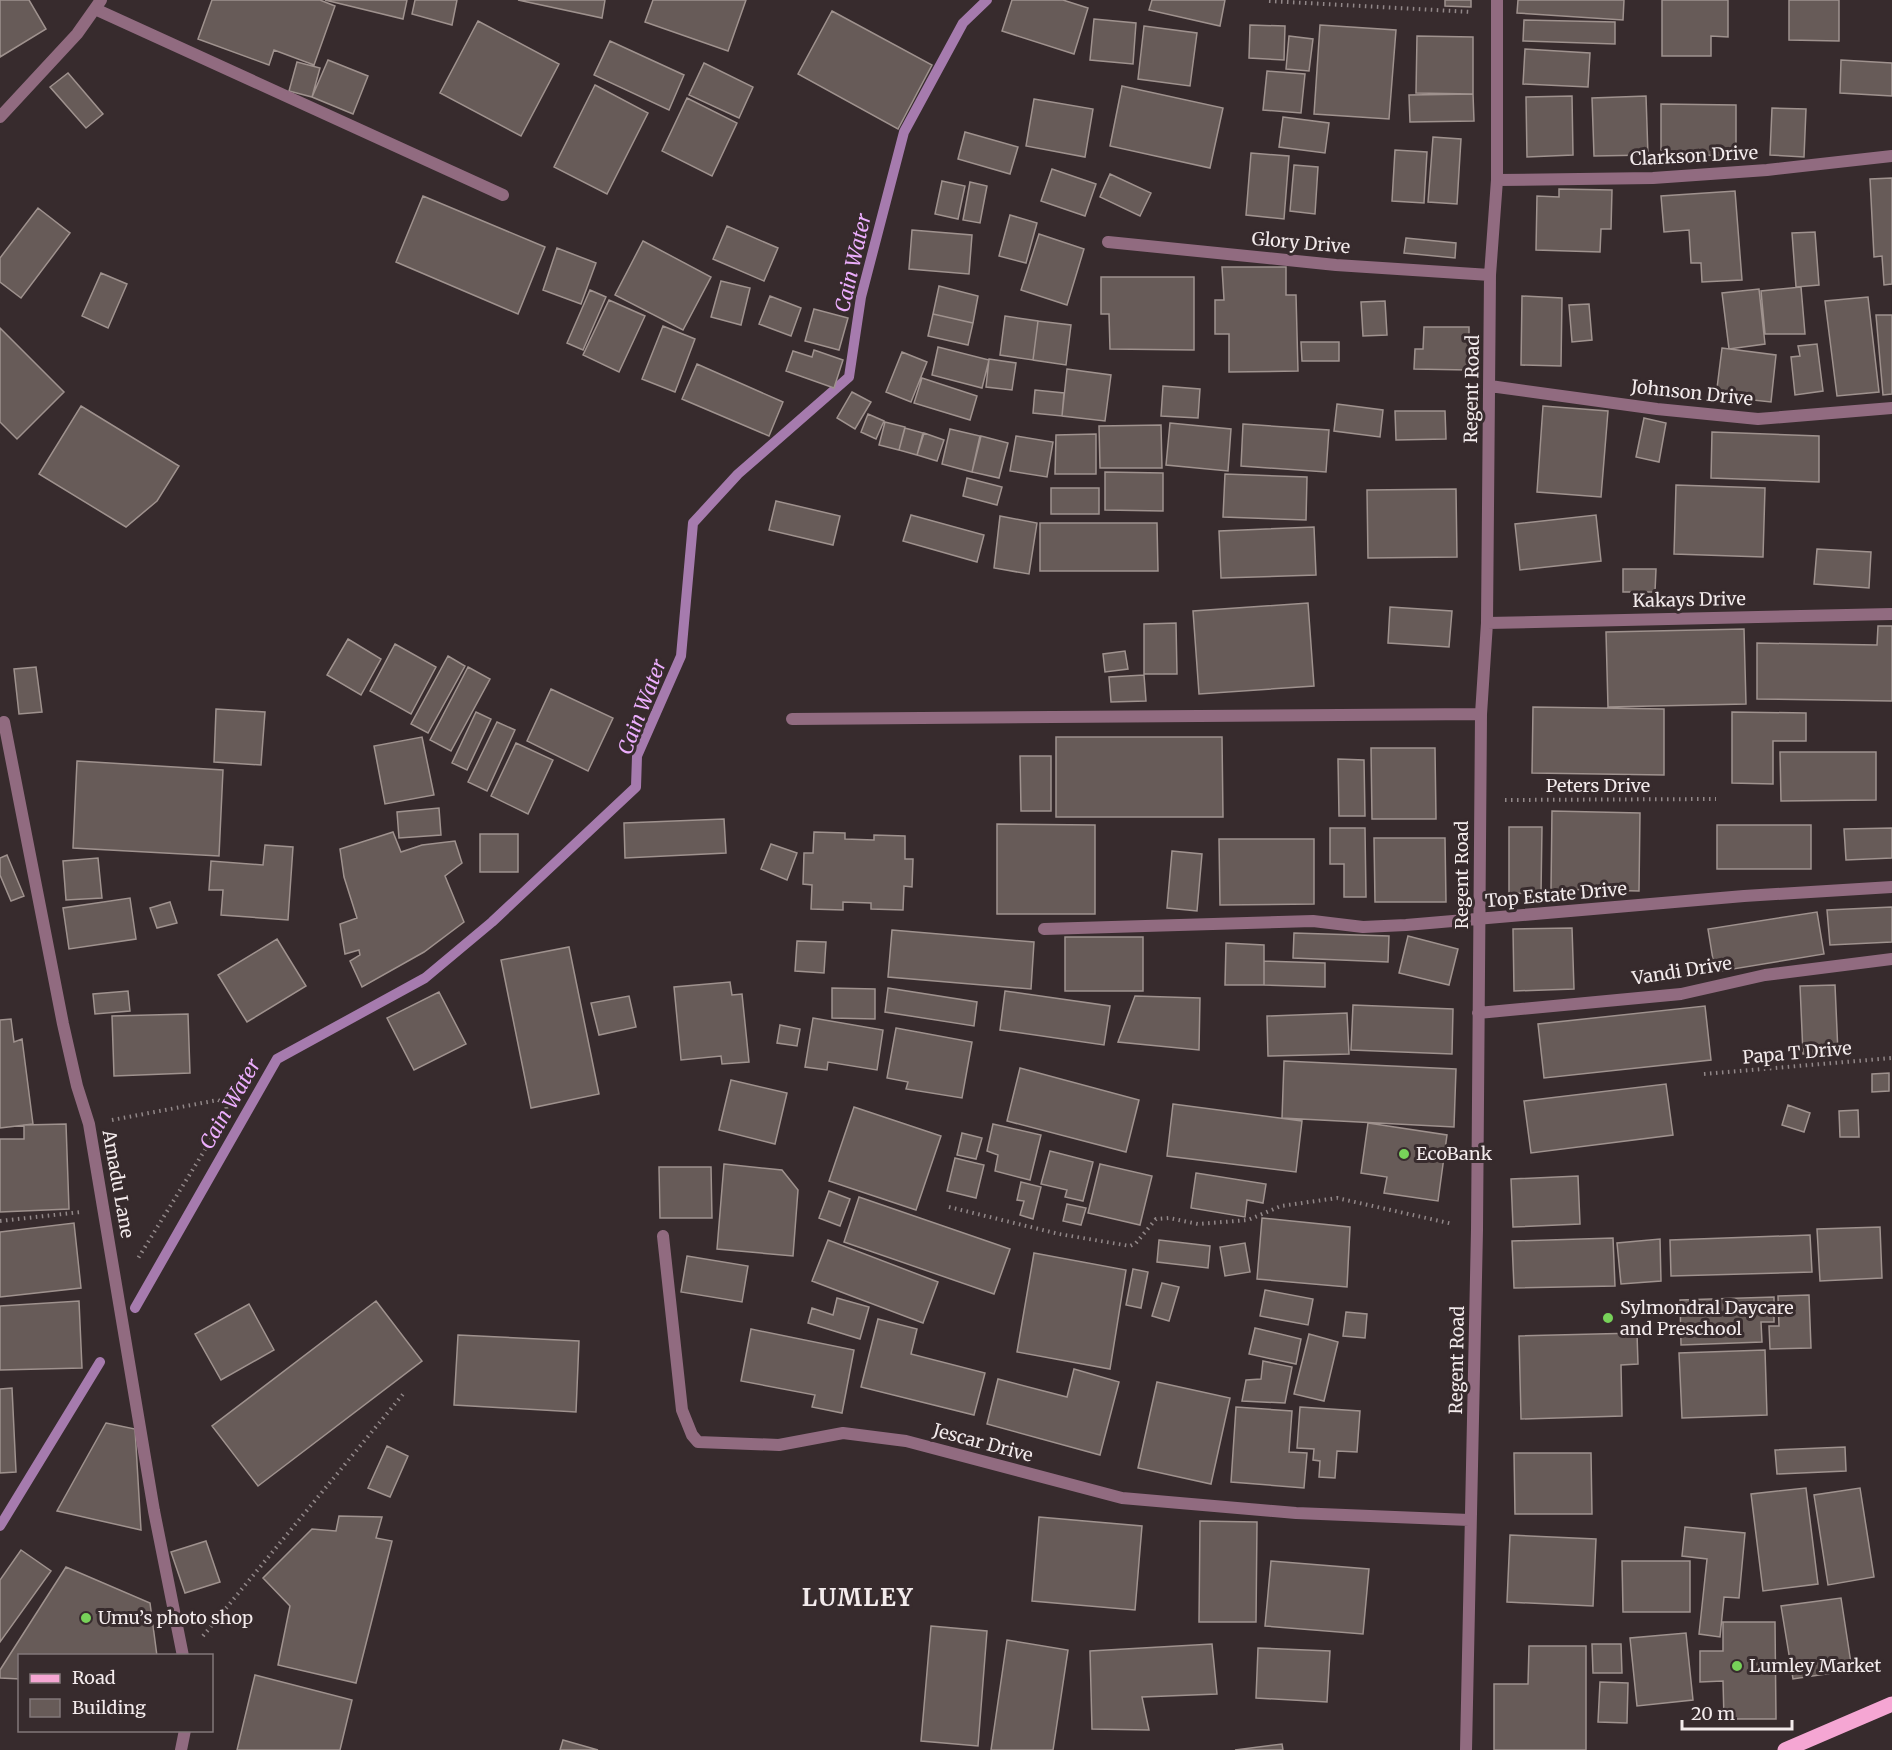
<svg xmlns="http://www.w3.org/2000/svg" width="1892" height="1750" font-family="Merriweather,serif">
<rect width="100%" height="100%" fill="#372b2d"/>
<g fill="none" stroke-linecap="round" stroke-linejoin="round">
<path stroke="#a67bae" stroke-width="10" d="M135,1308L277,1059L425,978L492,922L636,787L637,756L681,656L693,523L738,474L849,377L861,297L904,132L963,23L987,0
M0,1526L100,1362"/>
</g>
<path fill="#675b58" stroke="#9f928e" stroke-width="1.5" d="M0,0H29L46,29L0,57Z
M212,0H320L335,6L314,65L274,50L269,65L198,39Z
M325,0H407L403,19Z
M415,0H457L452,25L412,14Z
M518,0H605L602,18Z
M653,0H746L728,51L645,22Z
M1012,0H1063L1088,8L1074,54L1002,31Z
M1152,0H1225L1220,26L1149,10Z
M1445,0H1471V7L1445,6Z
M1518,0H1624L1623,20L1517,13Z
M1662,0H1728V37L1711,36V56H1662Z
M1789,0H1839V41L1789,40Z
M832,11L932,65L898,129L798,74Z
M1094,19L1136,23L1133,64L1090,60Z
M1524,20L1615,22V44L1523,41Z
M478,21L559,64L521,136L440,93Z
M1250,25L1285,26L1284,60L1249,58Z
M1320,25L1396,30L1389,119L1314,114Z
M1144,26L1197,33L1190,86L1138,79Z
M1289,36L1313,39L1309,71L1286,69Z
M1417,36L1473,37V94L1416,93Z
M610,41L684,75L669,110L594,75Z
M1525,49L1590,53L1588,87L1523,84Z
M328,60L368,76L353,114L312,97Z
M1841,60L1892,63V96L1840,93Z
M297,62L320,68L312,97L289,91Z
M704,63L753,87L739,118L689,95Z
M1267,71L1305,74L1301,113L1263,110Z
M68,73L103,114L86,128L50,87Z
M595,85L648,113L607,194L554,167Z
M1122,86L1223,108L1210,168L1110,146Z
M1473,94L1474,121L1410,122L1409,95Z
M1572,96L1573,155L1527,157L1526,97Z
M1646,96L1648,155L1594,156L1592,98Z
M687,98L737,123L712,176L662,151Z
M1034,99L1093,109L1085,157L1026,146Z
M1661,104L1736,105V156L1661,154Z
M1772,108L1806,109L1804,157L1770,155Z
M1283,117L1329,123L1325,153L1279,147Z
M965,132L1018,147L1010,174L958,159Z
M1433,137L1461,139L1457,204L1428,202Z
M1395,150L1427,152L1424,203L1392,201Z
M1251,153L1289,156L1284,219L1246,215Z
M1294,165L1318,167L1315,214L1290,211Z
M1052,169L1096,184L1085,216L1041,201Z
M1110,174L1151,193L1140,216L1100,197Z
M1892,178V284L1884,285L1882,256L1874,257L1870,179Z
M942,181L965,186L958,219L935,214Z
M970,182L987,186L980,223L963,220Z
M1559,189L1612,190L1611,229H1601L1600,252L1536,250L1537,196L1559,197Z
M1735,191L1742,280L1702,282L1701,263H1691L1689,230L1664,232L1661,196Z
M423,196L545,247L518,314L396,262Z
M38,208L70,233L21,298L0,282V258Z
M1010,215L1037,223L1026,263L999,256Z
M727,226L778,248L764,281L713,259Z
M912,230L972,235L969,274L909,269Z
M1815,232L1819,285L1796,287L1792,233Z
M1039,234L1084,249L1067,305L1021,290Z
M1406,238L1456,243L1455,258L1404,253Z
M643,241L711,277L683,330L615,295Z
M557,248L596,263L581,304L543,290Z
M1222,267H1286V295H1296L1298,371L1229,372V334H1215V300H1224Z
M101,273L127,284L108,328L82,316Z
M1101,277H1194V350L1110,349L1109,314H1101Z
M721,281L750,288L741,325L711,317Z
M939,286L978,296L973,323L933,314Z
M1801,287L1805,334H1765L1761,291Z
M1759,289L1765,344L1729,349L1722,293Z
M590,290L606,297L583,350L567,343Z
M770,296L801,308L791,336L759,324Z
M1522,296L1562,298L1561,366L1521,365Z
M1868,297L1879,392L1837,396L1825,301Z
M609,300L645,316L619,372L583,355Z
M1385,301L1387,335L1363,336L1361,302Z
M1589,304L1592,340L1572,342L1569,305Z
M814,309L848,318L839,350L805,341Z
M933,314L973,323L968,345L928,336Z
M1876,315H1892V394L1883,395Z
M1005,316L1038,321L1033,360L1000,355Z
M1038,321L1071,325L1066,365L1033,360Z
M663,326L695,339L675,392L642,379Z
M1424,327H1469V370L1414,369L1415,349H1423Z
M0,328L64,392L17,439L0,422Z
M1301,342H1339V361H1302Z
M1817,344L1823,391L1795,395L1791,357L1800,356L1798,346Z
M938,347L989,360L982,388L932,375Z
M1722,348L1776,355L1771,402L1716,396Z
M814,350L843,360L834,388L786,371L793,351L812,357Z
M902,352L927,362L911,402L886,392Z
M989,359L1016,363L1012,390L986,387Z
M697,364L783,402L769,436L682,399Z
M1067,369L1111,375L1105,421L1062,416Z
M922,378L977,396L970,420L914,403Z
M1163,386L1200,389L1198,418L1161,416Z
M1035,390L1064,393L1062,416L1033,413Z
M852,392L871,402L855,429L837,418Z
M1337,404L1383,410L1380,437L1334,431Z
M81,406L179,466L157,501L126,527L39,474Z
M1543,406L1608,411L1601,497L1537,492Z
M1395,411H1445L1446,439L1396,440Z
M868,414L884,421L876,439L861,432Z
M1644,418L1666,423L1659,462L1636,457Z
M885,422L905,427L899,450L879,445Z
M1170,423L1231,429L1228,471L1166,465Z
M1243,424L1329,430L1326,472L1241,466Z
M1161,425L1162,468H1100L1099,426Z
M905,428L923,433L917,455L899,450Z
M950,429L980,436L972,472L942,464Z
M1712,432L1819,436V482L1711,478Z
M924,433L944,440L937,461L917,455Z
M1096,434V474H1055L1056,435Z
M981,436L1008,443L999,478L972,472Z
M1016,436L1053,442L1047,477L1010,471Z
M1105,472L1163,473V511L1105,510Z
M1225,474L1307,477L1306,520L1223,517Z
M967,478L1002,487L997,505L963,496Z
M1676,485L1765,488L1763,557L1674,554Z
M1051,488H1099V514H1051Z
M1456,489L1457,557L1368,558L1367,490Z
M776,501L840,516L833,545L769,530Z
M911,515L984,535L977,562L903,541Z
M1596,515L1601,561L1520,570L1515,524Z
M1000,516L1037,523L1029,574L994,568Z
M1040,523H1157L1158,571H1040Z
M1314,527L1316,575L1221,578L1219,531Z
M1817,549L1871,552L1869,588L1814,584Z
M1623,569H1656L1655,592H1623Z
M1308,603L1314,686L1199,694L1193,611Z
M1390,607L1452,611L1449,647L1388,643Z
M1176,623L1177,674H1144V624Z
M1878,626H1892V701L1757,699V643L1877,645Z
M1744,629L1746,704L1608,707L1606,632Z
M348,639L381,659L361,695L327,675Z
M395,644L436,667L411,714L370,691Z
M1125,651L1128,669L1105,672L1103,654Z
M448,656L465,666L428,733L411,724Z
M36,667L42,712L19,714L14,669Z
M468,667L490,679L451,751L430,740Z
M1144,675L1146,701L1111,702L1109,677Z
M551,689L613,718L588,771L527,741Z
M1533,707L1664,709V775L1532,773Z
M216,709L265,712L261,765L214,762Z
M476,712L491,719L467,770L452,763Z
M1732,712L1806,713V741H1773V784L1732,783Z
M497,722L515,730L487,791L468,782Z
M422,737L434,795L385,804L374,746Z
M1056,737H1222L1223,817H1056Z
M516,743L553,760L528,814L491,796Z
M1371,748H1435L1436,819H1372Z
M1780,752H1876V800L1781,801Z
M1020,756H1051V811H1021Z
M1338,759L1364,760L1365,816H1339Z
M77,761L223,770L219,856L73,848Z
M439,808L441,835L399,838L397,812Z
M1552,811L1640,813L1639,891L1551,889Z
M724,819L726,853L625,858L624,823Z
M997,824L1095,825V914H997Z
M1717,825H1811V869H1717Z
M1509,827H1542L1541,894L1509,893Z
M1330,828H1365L1366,897H1344V864H1330Z
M1892,828V858L1846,860L1844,829Z
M393,832L401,852L422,845L455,841L462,863L445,876L464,922L424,952L362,987L350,961L360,955L359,950L345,954L340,924L357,918L344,877L340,849Z
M814,832L845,833V839L874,840V835L905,836V859H913L912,887L904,886L903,910L871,909V903L843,902V910L811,909L812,885L803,884L804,853H813Z
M480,834H518V872H480Z
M1374,838H1445L1446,902H1375Z
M1219,839H1314V904L1220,905Z
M771,844L797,853L787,880L761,869Z
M265,845L293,847L288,920L221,915L223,890H209L211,861L263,865Z
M1172,851L1202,854L1197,911L1167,908Z
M7,855L24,896L11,901L0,875V858Z
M98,858L102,898L66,900L63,861Z
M130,898L136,939L69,949L63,908Z
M170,902L177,923L157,928L150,908Z
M1892,907V942L1830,945L1827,910Z
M1817,912L1824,954L1715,972L1708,929Z
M1572,928L1574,989L1514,991L1513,929Z
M892,930L1034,942L1031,989L888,977Z
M1294,933L1389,936L1388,962L1293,958Z
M1408,936L1458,949L1449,985L1399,973Z
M1065,937H1143V991H1065Z
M277,939L306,986L247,1022L218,975Z
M797,941L826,942L824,973L795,971Z
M1226,943L1264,945V985H1225Z
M569,947L599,1094L531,1108L501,960Z
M1264,961L1325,963V987L1264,985Z
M730,982L732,995L742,994L749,1062L722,1064L721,1056L681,1060L674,987Z
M1835,985L1838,1053L1803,1054L1800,986Z
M832,988L875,989V1019L832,1018Z
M888,988L977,1002L974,1026L885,1012Z
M128,991L130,1011L95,1014L93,994Z
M1005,991L1110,1006L1104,1045L1000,1030Z
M439,992L466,1044L414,1070L387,1018Z
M629,996L636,1027L599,1035L591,1003Z
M1135,996L1200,998L1199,1050L1118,1042Z
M1353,1005L1453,1009L1452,1054L1351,1050Z
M1705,1006L1711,1060L1544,1078L1538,1024Z
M1347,1013L1349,1054L1268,1056L1267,1016Z
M188,1014L190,1073L114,1076L112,1016Z
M813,1018L883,1030L877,1070L828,1062L827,1070L805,1067Z
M11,1019L14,1042L22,1039L33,1124L0,1128V1020Z
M780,1025L800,1029L797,1046L777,1043Z
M896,1028L972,1042L962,1098L906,1089L908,1082L887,1078Z
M1284,1061L1456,1069L1454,1127L1282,1118Z
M1020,1068L1139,1100L1126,1152L1007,1121Z
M1889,1073V1091L1872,1092V1074Z
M731,1080L787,1093L775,1144L719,1130Z
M1666,1084L1673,1135L1531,1153L1524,1101Z
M1173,1104L1302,1121L1296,1172L1167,1156Z
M1788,1105L1810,1113L1804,1132L1782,1125Z
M854,1107L941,1136L916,1210L829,1181Z
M1858,1110L1859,1137H1840L1839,1111Z
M1368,1123L1447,1135L1438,1201L1384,1193L1387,1177L1361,1173Z
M66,1124L69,1209L0,1212V1139H24V1125Z
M993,1124L1041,1135L1030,1180L995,1171L998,1155L987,1151Z
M962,1133L982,1138L976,1159L957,1155Z
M1050,1151L1093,1162L1083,1201L1065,1197L1067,1190L1041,1184Z
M955,1158L984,1165L976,1198L947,1191Z
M724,1164L782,1170L798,1190L793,1256L717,1249Z
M1100,1164L1152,1176L1140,1225L1088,1213Z
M659,1167H711L712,1218H660Z
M1196,1173L1266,1184L1263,1203L1247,1200L1245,1217L1191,1208Z
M1578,1176L1580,1224L1513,1227L1511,1179Z
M1021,1182L1041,1187L1033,1219L1020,1215L1024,1201L1017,1200Z
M829,1191L850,1199L840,1226L819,1218Z
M859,1197L1010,1249L994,1294L844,1242Z
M1067,1204L1086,1208L1081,1225L1063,1221Z
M1262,1218L1350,1227L1347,1287L1257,1279Z
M74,1223L81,1288L0,1297V1232Z
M1880,1227L1882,1278L1820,1281L1817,1229Z
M1810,1235L1812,1272L1671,1276L1670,1240Z
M1613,1238L1615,1286L1514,1288L1512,1241Z
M1660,1239L1661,1281L1621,1284L1617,1243Z
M828,1240L938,1282L923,1323L812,1281Z
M1159,1240L1210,1246L1208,1268L1157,1262Z
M1245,1243L1250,1272L1225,1276L1220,1247Z
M1034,1253L1126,1270L1110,1369L1017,1352Z
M687,1256L748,1266L742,1302L681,1292Z
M1133,1269L1148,1272L1141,1308L1126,1305Z
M1162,1283L1179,1287L1169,1321L1152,1316Z
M1265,1290L1313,1299L1308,1325L1260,1316Z
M1809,1295L1811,1348L1770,1349L1769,1326H1779L1778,1296Z
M1774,1297V1322H1761L1762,1342L1681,1345L1680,1300Z
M837,1298L869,1307L860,1339L808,1323L812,1308L833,1315Z
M79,1301L82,1368L0,1370V1306Z
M376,1301L422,1361L258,1486L212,1426Z
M249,1304L274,1350L221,1380L195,1334Z
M1346,1312L1367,1314L1365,1338L1343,1336Z
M878,1319L917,1329L911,1354L985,1373L974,1415L861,1387Z
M1255,1328L1301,1339L1296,1364L1249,1354Z
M751,1329L854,1350L842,1413L812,1407L815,1395L741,1381Z
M1637,1333L1638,1364L1621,1365L1622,1416L1521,1419L1519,1336Z
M1309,1334L1338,1342L1324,1401L1294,1394Z
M458,1335L579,1341L576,1412L454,1405Z
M1765,1350L1767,1415L1682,1418L1679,1353Z
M1263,1361L1292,1367L1285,1403L1242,1401L1246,1380L1261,1379Z
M1074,1369L1119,1382L1100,1455L987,1424L998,1379L1067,1397Z
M1157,1382L1230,1398L1211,1484L1138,1468Z
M12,1388L16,1472L0,1473V1389Z
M1236,1407L1292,1411L1289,1452L1307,1453L1304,1488L1231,1482Z
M1300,1407L1360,1411L1357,1452L1337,1451L1335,1478L1319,1477L1320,1461L1313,1460L1314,1449L1297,1448Z
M106,1423L135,1429L141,1530L57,1511Z
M387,1446L408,1456L390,1497L368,1488Z
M1845,1447L1846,1471L1777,1474L1775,1450Z
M1514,1453H1591L1592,1514H1515Z
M1806,1488L1818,1584L1763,1591L1751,1494Z
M1860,1488L1874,1577L1828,1585L1814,1495Z
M339,1516L382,1517L376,1538L392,1541L356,1683L278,1665L290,1606L263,1578L312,1529L336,1531Z
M1039,1517L1142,1526L1135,1610L1032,1601Z
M1200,1521L1257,1522L1256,1622H1199Z
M1685,1527L1745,1533L1739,1598L1724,1597L1720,1637L1699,1634L1707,1559L1682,1556Z
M1510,1535L1596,1539L1593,1606L1507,1602Z
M206,1541L220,1582L185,1593L171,1552Z
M21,1550L51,1571L0,1642V1580Z
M1271,1561L1369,1569L1363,1634L1265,1626Z
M1622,1561H1690V1612H1623Z
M66,1567L150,1603L157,1656H20V1679L0,1678V1670Z
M1841,1598L1852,1670L1793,1679L1781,1606Z
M1723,1622H1775L1776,1719H1724L1723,1681L1700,1682V1651H1723Z
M931,1626L987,1631L978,1746L921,1741Z
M1686,1633L1693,1700L1637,1706L1630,1638Z
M1007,1640L1068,1650L1053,1750H991Z
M1212,1644L1217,1694L1142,1697L1149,1730L1092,1729L1090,1651Z
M1592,1644H1621L1622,1673H1593Z
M1529,1646H1586V1750H1494V1684H1528Z
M1258,1648L1330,1651L1327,1702L1256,1698Z
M255,1675L352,1700L340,1750H237Z
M1600,1682L1628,1683L1627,1723L1598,1722Z
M563,1740L598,1750H560Z
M1282,1744L1283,1750H1235Z"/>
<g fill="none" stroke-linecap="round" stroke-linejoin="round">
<path stroke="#928889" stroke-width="4" stroke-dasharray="1.5 4.5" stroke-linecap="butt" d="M1269,1L1472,12
M1505,800L1716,799
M1704,1074L1892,1058
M112,1120L218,1100L226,1104L227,1114L137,1260
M949,1207L1059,1234L1130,1246L1136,1243L1156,1219L1169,1218L1198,1224L1248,1220L1281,1206L1337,1198L1453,1224
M0,1221L81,1212
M203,1636L404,1393"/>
<path stroke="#916b80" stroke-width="12" d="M95,9L503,195
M0,117L77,34L101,0
M1497,180L1653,178L1767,170L1892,156
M1108,242L1336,265L1490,275
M1490,386L1657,409L1758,419L1892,408
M1487,623L1892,614
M792,719L1481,714
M4,722L63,1024L77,1086L89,1124L154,1511L183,1656
M1044,929L1313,921L1363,927L1406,925L1744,896L1892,887
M1478,1013L1681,994L1765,975L1892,959
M663,1236L682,1410L692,1435L698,1442L779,1445L843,1433L906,1441L1122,1498L1296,1513L1469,1520
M181,1750L185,1730
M1466,1750L1477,1230L1481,714L1487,623L1490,275L1497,180V0"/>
<path stroke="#f5a6d3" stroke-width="15" d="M1785,1750L1892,1704"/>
</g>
<g fill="#77d259" stroke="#372b2d" stroke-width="2">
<circle cx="1404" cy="1154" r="6"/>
<circle cx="1608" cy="1318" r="6"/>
<circle cx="86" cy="1618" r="6"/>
<circle cx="1737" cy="1666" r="6"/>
</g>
<g text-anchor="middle" stroke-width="6" stroke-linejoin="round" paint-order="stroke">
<g font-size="18" fill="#f3ebec" stroke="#372b2d">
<text transform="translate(1694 156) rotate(-3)" y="6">Clarkson Drive</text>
<text transform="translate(1301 243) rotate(5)" y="6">Glory Drive</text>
<text transform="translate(1472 389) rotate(-89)" y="6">Regent Road</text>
<text transform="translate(1692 393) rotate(6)" y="6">Johnson Drive</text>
<text transform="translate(1689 600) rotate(-1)" y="6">Kakays Drive</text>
<text x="1598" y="792">Peters Drive</text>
<text transform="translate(1462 875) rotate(-90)" y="6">Regent Road</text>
<text transform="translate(1556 895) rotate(-5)" y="6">Top Estate Drive</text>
<text transform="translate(1682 971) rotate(-9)" y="6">Vandi Drive</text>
<text transform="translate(1797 1053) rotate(-5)" y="6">Papa T Drive</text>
<text transform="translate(118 1184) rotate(80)" y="6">Amadu Lane</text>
<text transform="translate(1457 1360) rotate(-89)" y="6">Regent Road</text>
<text transform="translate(983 1443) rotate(15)" y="6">Jescar Drive</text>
</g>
<g font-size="18" fill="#f3ebec" stroke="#372b2d" text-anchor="start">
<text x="1416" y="1160">EcoBank</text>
<text x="1620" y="1314">Sylmondral Daycare<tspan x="1620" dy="21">and Preschool</tspan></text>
<text x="98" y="1624">Umu’s photo shop</text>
<text x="1749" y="1672">Lumley Market</text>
</g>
<g font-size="20" font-style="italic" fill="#ecaefd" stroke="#372b2d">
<text transform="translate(853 263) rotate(-77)" y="7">Cain Water</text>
<text transform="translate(642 707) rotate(-69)" y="7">Cain Water</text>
<text transform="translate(230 1104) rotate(-60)" y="7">Cain Water</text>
</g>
<g font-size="24" font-weight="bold" letter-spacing="1.5" fill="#f3ebec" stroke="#372b2d">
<text x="858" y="1606">LUMLEY</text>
</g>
</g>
<rect x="18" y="1654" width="195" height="78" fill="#372b2d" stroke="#827879" stroke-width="1.5"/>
<rect x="30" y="1674" width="30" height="9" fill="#f5a6d3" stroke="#827879" stroke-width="1.5"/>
<text x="72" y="1684" font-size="18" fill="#f3ebec">Road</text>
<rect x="30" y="1699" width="30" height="18" fill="#675b58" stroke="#827879" stroke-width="1.5"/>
<text x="72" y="1714" font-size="18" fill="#f3ebec">Building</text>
<path d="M1682 1720v9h110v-9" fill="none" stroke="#f3ebec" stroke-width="3"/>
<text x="1691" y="1720" font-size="18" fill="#f3ebec" stroke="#372b2d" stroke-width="4.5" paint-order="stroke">20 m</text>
</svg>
